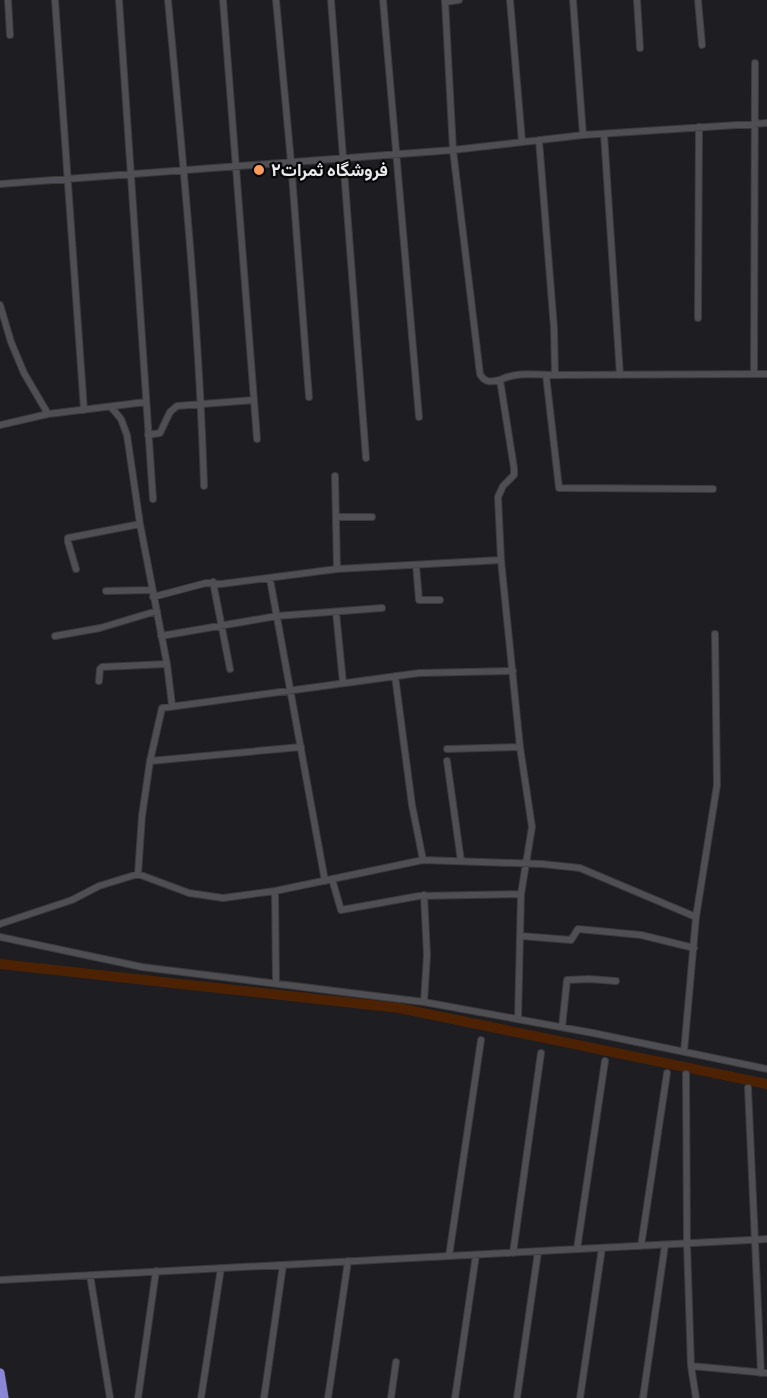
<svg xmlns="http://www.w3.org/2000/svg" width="767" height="1398" font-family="'Source Sans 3',Vazirmatn,sans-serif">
<rect width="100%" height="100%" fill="#1d1d22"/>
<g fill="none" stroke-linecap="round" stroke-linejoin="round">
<path stroke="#4d2202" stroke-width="10" d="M0,964L399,1008L767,1084"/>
<g stroke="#3a3a3d" stroke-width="8">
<path id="minor" d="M8,0L10,35
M55,0L84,410
M119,0L153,499
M168,0C183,162 199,323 204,486
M223,0L257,439
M276,0L291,162L309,397
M331,0L366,458
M383,0L419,417
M445,0L453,150L480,374C485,383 490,382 500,380L514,468V475L503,486L498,497L501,560L520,747L532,827L521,894L518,1019
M510,0L522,141
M573,0L583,135
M637,0L640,48
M698,0L702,45
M445,2L459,0
M604,134L620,375
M539,140L554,328L555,375
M0,184L453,150L583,135L767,123
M0,305L11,342L24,373L48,414
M698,318L699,127
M754,374L755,63
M546,375L559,488L713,489
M500,380C518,371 536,375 555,375L767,374
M111,407L121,419L127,435L140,524L167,664L172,705
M0,425L48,414L146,402
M148,435L160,433L170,412L177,406L254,400
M335,476L337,569
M336,517H372
M416,565L419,600H440
M76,569L68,542V538L140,524
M270,579L325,881
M213,582L230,669
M106,591L152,590
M153,597L206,583L221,584L337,569L501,560
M336,612L343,683
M55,636L100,628L157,611
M161,636L277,616L382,608
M395,676L412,805L423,860
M99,681L100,669L102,667L167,664
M447,749L520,747
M150,761L301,747
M447,761L461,861
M138,874L142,816L150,761L162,708L419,673L513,671
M332,879L341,910L419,896L521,894
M275,891L276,983
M424,895L427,955L424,1002
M696,917L717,785L715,634
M0,924L72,900L99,886L138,874L189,893L223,898L275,891L423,860L542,864L580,868L696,917L684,1052
M521,936L571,940L578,929L641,935L694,948
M0,937L142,967L424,1002L593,1033L767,1069
M562,1027L567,980L589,979L616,981
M686,1074L687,1244L691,1366L696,1398
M748,1088L761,1373
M641,1246L667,1073
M577,1249L605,1061
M513,1253L541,1053
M449,1256L481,1040
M90,1275L110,1398
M0,1280L767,1239
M691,1366L767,1373
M138,1398L156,1271
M201,1398L221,1268
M264,1398L283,1265
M328,1398L348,1261
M391,1398L396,1362
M455,1398L476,1255
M517,1398L538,1252
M580,1398L602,1248
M643,1398L665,1245"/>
</g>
<g stroke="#3a3a3d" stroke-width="10">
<path id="trunk" d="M0,1373L4,1398"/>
</g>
<use href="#minor" stroke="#4e4e53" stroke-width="6"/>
<use href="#trunk" stroke="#8b87d6" stroke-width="9"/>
</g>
<circle fill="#ff9b5b" stroke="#08080a" stroke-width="2" cx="259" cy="170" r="6"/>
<g text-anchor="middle" stroke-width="4.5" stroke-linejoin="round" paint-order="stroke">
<g font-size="18" font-weight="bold" fill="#eaeaed" stroke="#08080a" text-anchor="start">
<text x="271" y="176">فروشگاه ثمرات٢</text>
</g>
</g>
</svg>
